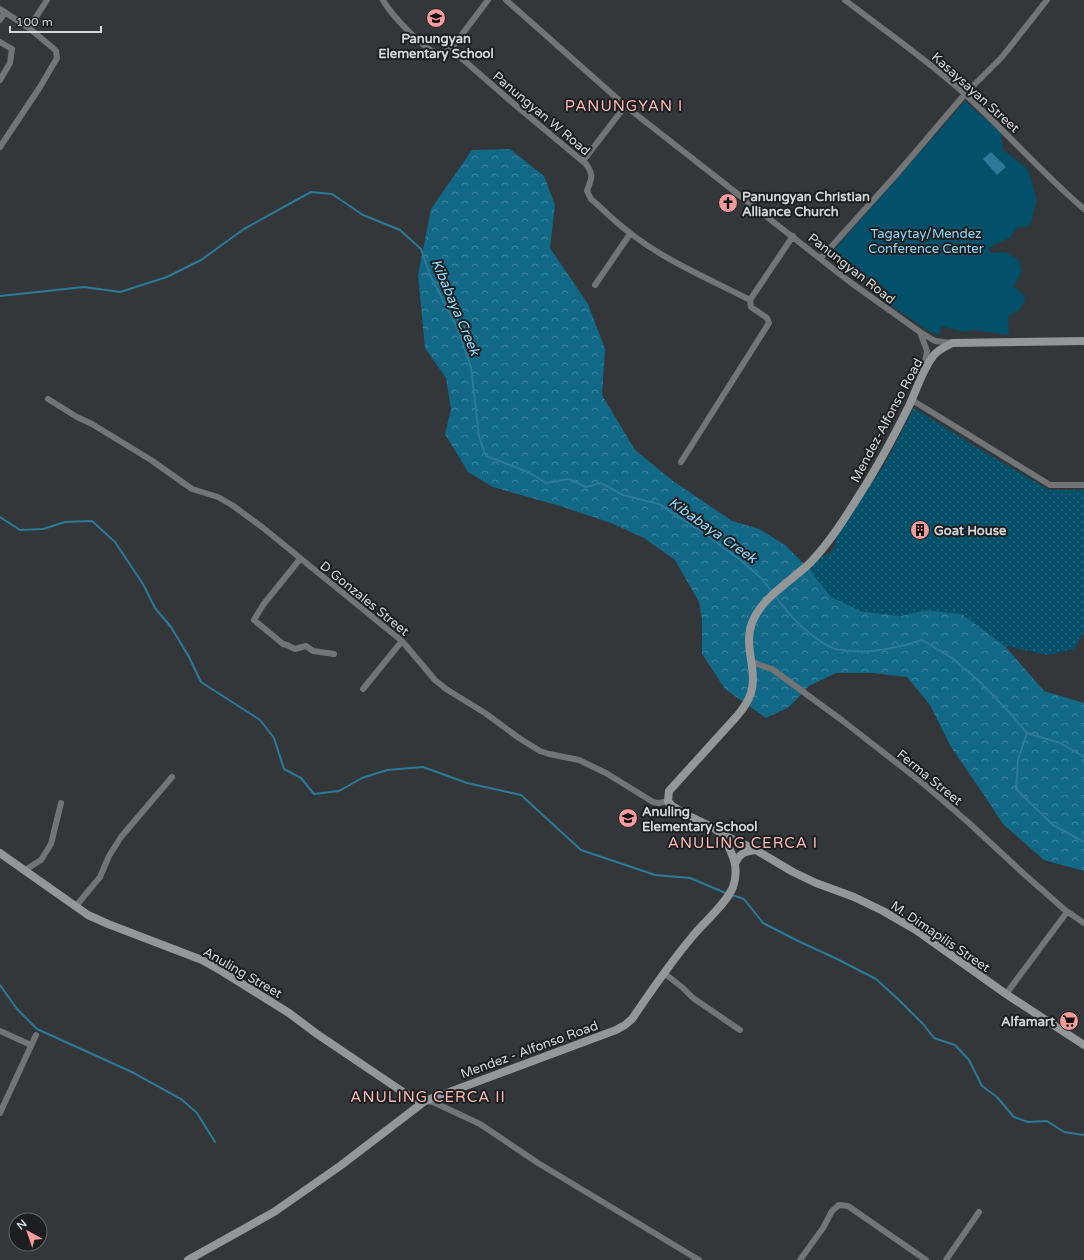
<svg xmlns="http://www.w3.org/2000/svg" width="1084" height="1260" font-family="'Varela Round',sans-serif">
<defs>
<pattern id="forest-crowns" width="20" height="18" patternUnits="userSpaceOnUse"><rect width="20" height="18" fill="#126887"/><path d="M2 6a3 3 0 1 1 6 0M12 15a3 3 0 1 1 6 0" fill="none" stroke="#3f849d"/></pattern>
<pattern id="park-dots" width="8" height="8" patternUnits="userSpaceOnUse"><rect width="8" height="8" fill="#02506a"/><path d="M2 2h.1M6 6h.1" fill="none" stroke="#26687f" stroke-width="1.8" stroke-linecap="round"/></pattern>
</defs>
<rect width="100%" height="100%" fill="#333739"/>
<path fill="url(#forest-crowns)" d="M510,149L544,176L555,205L550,248L588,304L605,349L602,395L635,450L673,481L732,521L759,529L785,545L809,569L860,611L900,616L926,610L962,614L1005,646L1044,691L1084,703V871L1044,860L1003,824L984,795L951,747L930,705L907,677L873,673H836L809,686L789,707L766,718L725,689L702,654V619L699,602L675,560L644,538L611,523L563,507L493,487L468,472L445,434L451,409L446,378L425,348L418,275L431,209L472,150Z"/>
<path fill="url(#park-dots)" d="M914,408L973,445L1049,490H1084V632L1074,649L1048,655L1005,646L962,614L926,610L901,616L860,611L831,597L809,569C812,566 815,561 818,559C827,553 836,554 836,538L887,460Z"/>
<path fill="#02506a" d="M965,101L1001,133L1003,150L1028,169L1037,201L1030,226L1016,228L1011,237L988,248L991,253L1005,252L1019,260L1022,271L1014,286L1025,296C1025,307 1018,312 1008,316L1009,335L973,330L965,332L941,326L940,335L930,332L879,297L885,288L857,271L834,250Z"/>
<path fill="#2b7a9a" d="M991,152L1006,167L997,175L983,159Z"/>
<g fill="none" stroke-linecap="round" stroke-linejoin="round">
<path stroke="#2b7a9a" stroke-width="2" d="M0,296L84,287L120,292L167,277L201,260L244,229L311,192L332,194L363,215L400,230L421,249L430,275L456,325L471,367L479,437L486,456L528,472L546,483L569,479L586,487L601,483L623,495L659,504L705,534L743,562L762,579L773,593
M0,517L20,530L43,529L65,522L92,521L115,542L143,584L155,608L171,627L189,657L201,682L260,720L274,738L284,769L301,778L314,794L339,791L362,778L387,770L423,767L467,783L521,795L581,850L655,875L690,878L728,894
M775,596C789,615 812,640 835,649C839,650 845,650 850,651C875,653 898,648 922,640L952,658L979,681L1008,711L1027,733L1060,743L1084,757
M1027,733L1018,760L1016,789L1053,825L1084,842
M732,895L744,899L763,923L798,941L835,958L876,979L899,1000L924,1025L934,1038L955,1045L969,1060L982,1086L997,1097L1014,1117L1028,1122L1047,1121L1064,1132L1084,1135
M0,985L17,1009L37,1029L134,1073L181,1099L197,1113L215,1142"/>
<path stroke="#737475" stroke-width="6" d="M383,0C390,13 425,52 439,53C443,54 447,51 451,49L488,0
M506,0L628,108L850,282L920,332L935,341L952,343
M845,0C886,32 929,61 967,96C1007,133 1043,174 1084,209
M0,9L29,28L47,0
M0,20L5,12
M0,42L12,49L10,63L0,80
M451,49L514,104L586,164C595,177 591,178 587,191L591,199C604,210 616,223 630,233C666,261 709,279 750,300L793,236
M0,147L40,87L57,58L56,51L53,48L29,28
M583,161L626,105
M821,258L895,176L965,94L1002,57L1047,0
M595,285L630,234
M920,332L927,351L924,368
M48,399L77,417L92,424L151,460L192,489L218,497L232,505L262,527L402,641L435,680L446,689L485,713L519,738L540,751L549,754L579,760L606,773L653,802L659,803L668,801
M912,400L1050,485H1084
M681,462L769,323L767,318L751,307L750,300
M300,559L263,605L254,620L283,644L287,645L295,649L306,646L313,651L334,654
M751,662L772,669L843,721L925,785L969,823L1024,874L1065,910L1084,923
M363,689L402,641
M25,870L41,860L51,844L61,803
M76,906L100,877L109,856L121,837L172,777
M664,973L683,988L693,998L740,1030
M1006,994L1067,912
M0,1031L31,1045
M426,1101L433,1102L480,1124L538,1163L699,1260
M0,1113L36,1035
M800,1260L823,1228L832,1211L839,1205L848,1206L926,1260
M946,1260L979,1212"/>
<path stroke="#949798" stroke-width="8" d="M1084,341L952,343C945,347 939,349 934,355C922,370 917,389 909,406C894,436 878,466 860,494C845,518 830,542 810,563C791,581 761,598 752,623C743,646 758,670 751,693C748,702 743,709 737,716L669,791L668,801L671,805L685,814L714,828L723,835L756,850L793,872L816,883L854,897L883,911L916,930L1006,994L1084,1045
M0,853L88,915L108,924L202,960L220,970L289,1013L317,1034L406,1094L415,1099L425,1101
M736,862C740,853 746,851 756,850
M188,1260L274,1212L340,1166L425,1101L616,1030L625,1025L632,1019C651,991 670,963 692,937C703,923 727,903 733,887C740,867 732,853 723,835"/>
</g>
<defs>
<g id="school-disc" transform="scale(1)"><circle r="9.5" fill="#f59b9c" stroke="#1c1e1f"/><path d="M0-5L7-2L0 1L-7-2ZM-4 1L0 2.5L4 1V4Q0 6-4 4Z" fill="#111"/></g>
<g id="church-disc" transform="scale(1)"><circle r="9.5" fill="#f59b9c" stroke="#1c1e1f"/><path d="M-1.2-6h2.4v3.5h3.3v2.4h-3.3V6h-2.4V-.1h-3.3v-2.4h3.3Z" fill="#111"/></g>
<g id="building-disc" transform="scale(1)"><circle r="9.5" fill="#f59b9c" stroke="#1c1e1f"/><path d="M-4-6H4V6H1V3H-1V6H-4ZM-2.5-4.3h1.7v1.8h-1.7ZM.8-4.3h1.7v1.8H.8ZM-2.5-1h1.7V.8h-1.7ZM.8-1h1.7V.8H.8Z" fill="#111"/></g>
<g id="supermarket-disc" transform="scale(1)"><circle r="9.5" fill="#f59b9c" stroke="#1c1e1f"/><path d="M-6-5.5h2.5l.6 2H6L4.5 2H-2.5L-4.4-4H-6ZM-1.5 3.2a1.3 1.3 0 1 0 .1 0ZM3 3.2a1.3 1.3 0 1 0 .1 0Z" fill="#111"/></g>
</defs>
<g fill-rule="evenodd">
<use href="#school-disc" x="436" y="18"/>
<use href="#church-disc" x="728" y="203"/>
<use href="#building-disc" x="920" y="530"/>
<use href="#school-disc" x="628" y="818"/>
<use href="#supermarket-disc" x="1069" y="1021"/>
</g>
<g text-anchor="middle" stroke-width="4" stroke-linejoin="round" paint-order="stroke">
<g font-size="13" font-weight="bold" fill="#d5d7d8" stroke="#1c1e1f" text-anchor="start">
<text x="436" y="43" text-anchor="middle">Panungyan<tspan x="436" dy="15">Elementary School</tspan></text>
<text x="742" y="201">Panungyan Christian<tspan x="742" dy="15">Alliance Church</tspan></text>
<text x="934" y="535">Goat House</text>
<text x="642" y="816">Anuling<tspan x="642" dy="15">Elementary School</tspan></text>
<text x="1055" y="1026" text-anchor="end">Alfamart</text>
</g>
<g font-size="13" fill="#d5d7d8" stroke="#1c1e1f">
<text transform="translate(976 92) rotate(42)" y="5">Kasaysayan Street</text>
<text transform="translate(542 113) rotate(40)" y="5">Panungyan W Road</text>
<text transform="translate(852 268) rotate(38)" y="5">Panungyan Road</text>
<text transform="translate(886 420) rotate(-62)" y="5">Mendez-Alfonso Road</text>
<text transform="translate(365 598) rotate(39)" y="5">D Gonzales Street</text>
<text transform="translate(930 777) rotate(39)" y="5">Ferma Street</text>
<text transform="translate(941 936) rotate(34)" y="5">M. Dimapilis Street</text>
<text transform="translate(243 972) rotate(30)" y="5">Anuling Street</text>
<text transform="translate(529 1049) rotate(-20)" y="5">Mendez - Alfonso Road</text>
</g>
<g font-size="13" fill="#8fd7f8" stroke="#1c1e1f">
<text x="926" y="238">Tagaytay/Mendez<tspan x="926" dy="15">Conference Center</tspan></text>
</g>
<g font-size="14" font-style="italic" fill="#93dbfd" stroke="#1c1e1f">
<text transform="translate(456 307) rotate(67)" y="5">Kibabaya Creek</text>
<text transform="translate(713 530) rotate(35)" y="5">Kibabaya Creek</text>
</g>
<g font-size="15" letter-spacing="1" fill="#fdb8b8" stroke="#1c1e1f">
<text x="624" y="111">PANUNGYAN I</text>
<text x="743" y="848">ANULING CERCA I</text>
<text x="428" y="1102">ANULING CERCA II</text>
</g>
</g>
<g transform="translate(28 1232) rotate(320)"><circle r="19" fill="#1c1e1f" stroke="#666869"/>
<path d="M0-3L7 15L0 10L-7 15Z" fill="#f59b9c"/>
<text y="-6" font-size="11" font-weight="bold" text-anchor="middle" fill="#d5d7d8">N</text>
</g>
<path d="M10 26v6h91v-6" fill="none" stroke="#d5d7d8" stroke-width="2"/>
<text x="16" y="26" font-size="12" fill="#d5d7d8" stroke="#1c1e1f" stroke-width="3" paint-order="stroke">100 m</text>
</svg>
